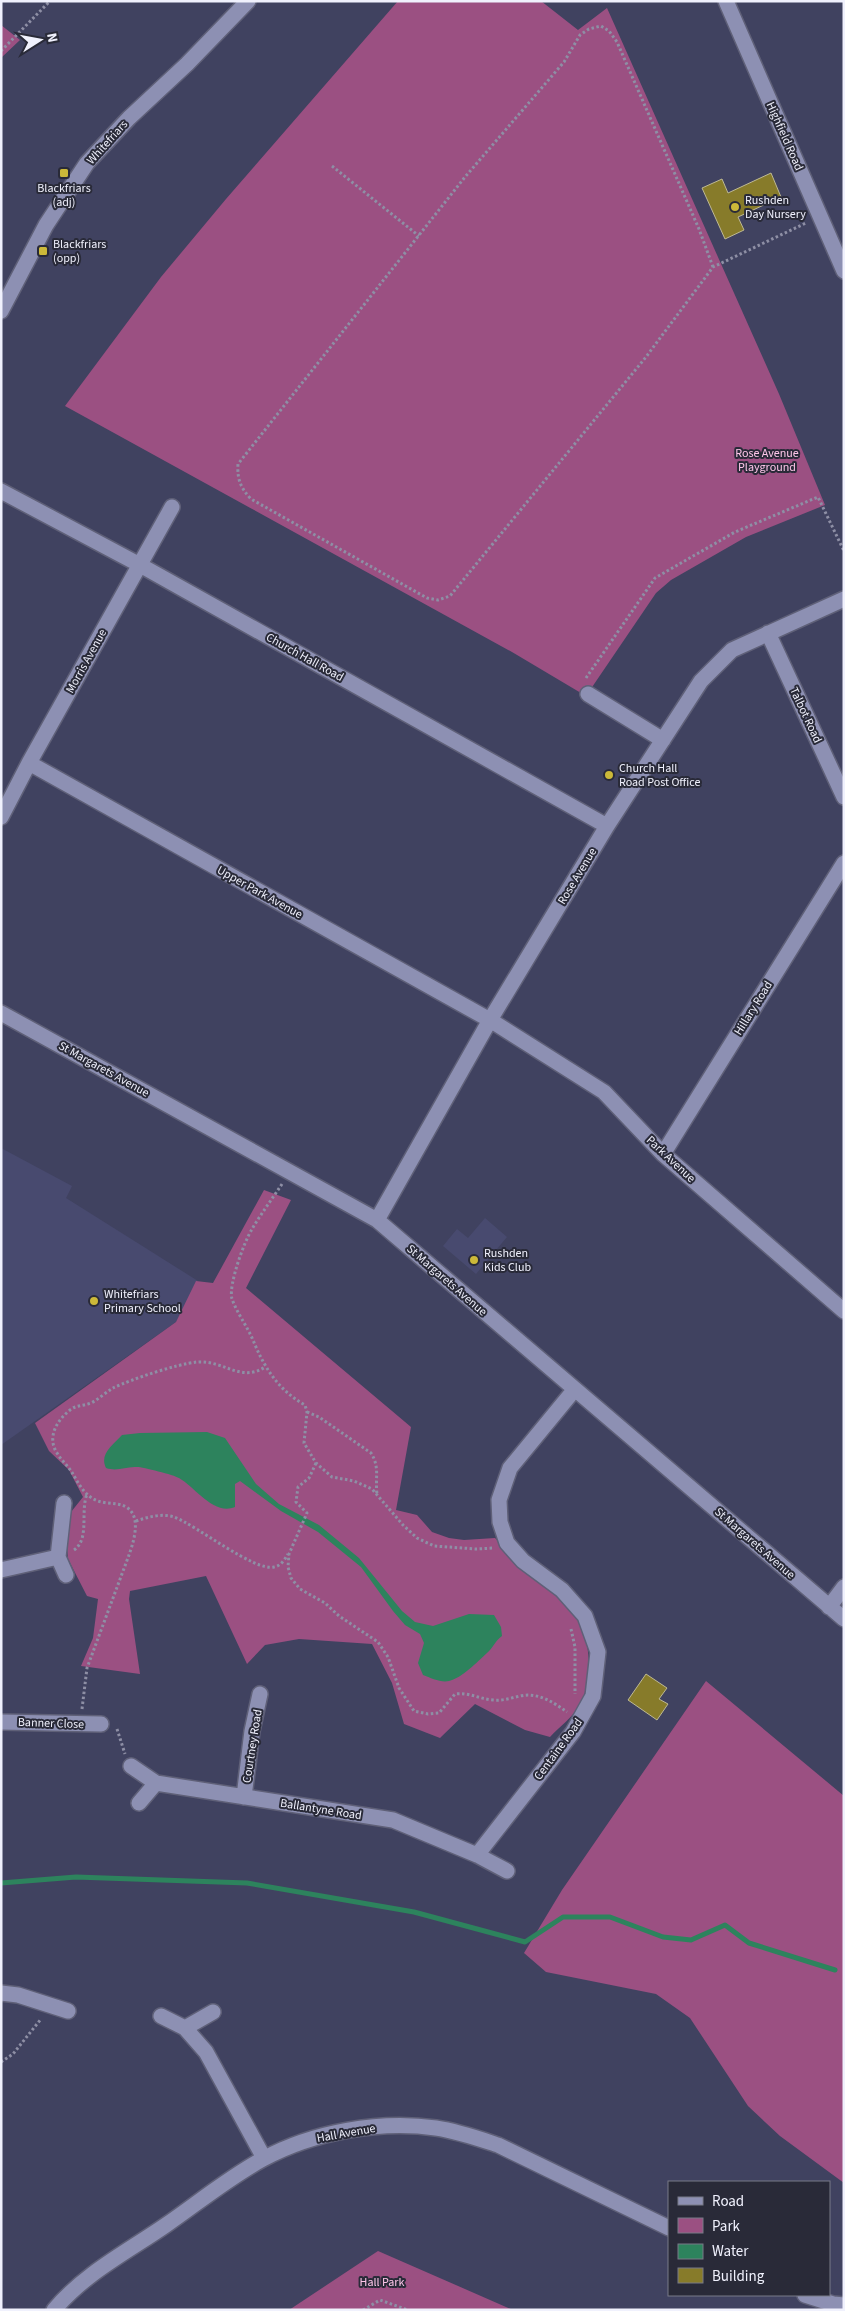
<svg xmlns="http://www.w3.org/2000/svg" width="845" height="2311" font-family="'Source Sans 3',sans-serif">
<rect width="100%" height="100%" fill="#404260"/>
<path fill="#484a6f" d="M1,1148L72,1186L66,1198L198,1281L176,1322L1,1445Z
M485,1218L507,1237L476,1274L443,1246L457,1229L468,1238Z"/>
<path fill="#9b5082" d="M398,1H541L578,30L607,8L779,394L825,505L746,537L671,580L656,593L586,696L512,652L65,406L161,277L226,199Z
M1,25L20,40L1,58Z
M264,1190L291,1200L246,1288L411,1427L396,1510L417,1515L432,1532L449,1538L464,1540L495,1538C516,1561 543,1577 566,1598C590,1620 596,1679 579,1706C573,1717 559,1727 550,1737L525,1730L475,1704L440,1738L404,1724L392,1683L372,1644L299,1639L265,1645L247,1664L206,1576L130,1591L129,1599L140,1674L81,1666L93,1638L98,1599L87,1596L68,1559L67,1546L71,1512L83,1497L69,1470L49,1451L35,1423L176,1322L196,1281L213,1283Z
M706,1681L844,1796V2183L780,2136L748,2106L690,2018L656,1994L546,1972L524,1953L562,1890Z
M378,2251L513,2310H289Z"/>
<path fill="#2d835d" d="M207,1432L225,1438L256,1484L279,1504L319,1525L359,1558L402,1611L415,1622L433,1626L469,1614L494,1615L501,1627L502,1636C495,1641 493,1648 487,1653C477,1662 462,1678 449,1681C441,1683 431,1678 423,1675L418,1663L424,1643L420,1634L405,1625L393,1611L361,1567L318,1532L281,1511L240,1481L235,1484V1507C214,1516 195,1487 179,1478C174,1475 143,1467 137,1467C126,1466 118,1472 106,1468C99,1454 113,1445 122,1435L140,1433Z"/>
<g fill="none" stroke-linecap="round" stroke-linejoin="round">
<path stroke="#2d835d" stroke-width="5" d="M1,1883L76,1877L247,1883L414,1912L525,1942L563,1917H610L663,1937L691,1940L725,1925L749,1943L835,1970"/>
</g>
<path fill="#877b2a" stroke="#beb994" d="M771,173L781,197L738,217L744,230L725,239L702,188L722,179L728,193Z
M646,1674L667,1688L659,1699L668,1704L657,1720L628,1700Z"/>
<g fill="none" stroke-linecap="round" stroke-linejoin="round">
<g stroke="#5f6078" stroke-width="18">
<path id="minor" d="M726,1L844,271
M1,311L46,225L87,163L129,118L187,64L248,1
M1,491L140,565L607,826
M768,633L844,797
M588,694L663,740
M29,763L490,1020L604,1092L663,1154L844,1311
M1,817L29,763L172,507
M1,1013L377,1220L844,1619
M663,1154L844,863
M377,1220L490,1020L607,826L701,681L732,650L844,599
M64,1503L58,1557L66,1575
M1,1570L58,1557
M829,1607L844,1587
M1,1722L101,1724
M131,1766L156,1783L393,1820L477,1855L507,1871
M244,1797L252,1731L260,1694
M139,1803L156,1783
M477,1855L573,1732L593,1696L598,1652L585,1616L562,1590L523,1561L507,1543L500,1522L499,1500L510,1468L575,1389
M1,1993L18,1995L68,2011
M161,2016L185,2028L206,2052L264,2158
M185,2028L213,2012
M805,2295L833,2304L844,2305
M54,2310C85,2273 127,2252 166,2225C198,2203 228,2178 263,2159C313,2132 379,2120 436,2128C457,2131 477,2138 498,2145L669,2228"/>
</g>
<path stroke="#8e8fa5" stroke-width="3" stroke-dasharray="2.5 2.5" stroke-linecap="butt" d="M1,51L50,1
M332,166L419,236
M713,267L699,229L617,42L609,31L601,26L589,29L580,35L564,62L465,177L238,464C237,480 241,488 251,499L427,598L438,600L450,596L646,357L713,267L806,223
M586,678L655,578L735,532L818,497L844,551
M282,1184C272,1199 261,1214 252,1229C244,1242 228,1286 232,1299C237,1313 247,1326 253,1340C264,1367 278,1390 305,1405L307,1412L304,1443L316,1463L332,1477L354,1481L372,1489L403,1525L417,1538L434,1546L476,1549L494,1548
M307,1412L319,1417L371,1453C380,1467 375,1478 377,1494
M316,1463L309,1478L298,1487L296,1502L307,1513L289,1554L288,1567L291,1578L300,1589L325,1603L339,1616L378,1642L388,1657L399,1688L414,1711L428,1714L439,1713L455,1694C469,1692 479,1699 493,1700C502,1701 511,1698 520,1696C538,1692 553,1702 567,1712
M136,1521C148,1517 162,1513 174,1517C196,1525 255,1572 274,1567C281,1566 285,1559 288,1554
M74,1550C90,1539 80,1512 87,1494
M571,1629L575,1647V1694
M82,1709L87,1668L129,1555C135,1538 144,1508 117,1504C109,1503 99,1503 92,1498C82,1492 77,1480 71,1471C67,1465 61,1460 57,1453C47,1438 56,1421 70,1410C76,1405 83,1406 91,1403C99,1399 106,1392 113,1388C132,1379 177,1364 197,1362C224,1360 241,1383 265,1367
M117,1729L125,1754
M1,2062L13,2054L41,2019
M363,2310L380,2300L408,2310"/>
<use href="#minor" stroke="#8d90b3" stroke-width="15"/>
</g>
<g fill="#ccb939" stroke="#292a38" stroke-width="2">
<rect x="59" y="168" width="10" height="10" rx="2.5"/>
<circle cx="735" cy="207" r="5"/>
<rect x="38" y="246" width="10" height="10" rx="2.5"/>
<circle cx="609" cy="775" r="5"/>
<circle cx="474" cy="1260" r="5"/>
<circle cx="94" cy="1301" r="5"/>
</g>
<g text-anchor="middle" stroke-width="4" stroke-linejoin="round" paint-order="stroke">
<g font-size="12" fill="#f0f1fd" stroke="#292a38">
<text transform="translate(785 136) rotate(66)" y="4">Highfield Road</text>
<text transform="translate(107 142) rotate(-48)" y="4">Whitefriars</text>
<text transform="translate(305 657) rotate(29)" y="4">Church Hall Road</text>
<text transform="translate(86 661) rotate(-61)" y="4">Morris Avenue</text>
<text transform="translate(806 715) rotate(65)" y="4">Talbot Road</text>
<text transform="translate(577 876) rotate(-59)" y="4">Rose Avenue</text>
<text transform="translate(260 892) rotate(29)" y="4">Upper Park Avenue</text>
<text transform="translate(753 1008) rotate(-58)" y="4">Hillary Road</text>
<text transform="translate(104 1069) rotate(29)" y="4">St Margarets Avenue</text>
<text transform="translate(671 1159) rotate(43)" y="4">Park Avenue</text>
<text transform="translate(447 1280) rotate(41)" y="4">St Margarets Avenue</text>
<text transform="translate(755 1543) rotate(41)" y="4">St Margarets Avenue</text>
<text transform="translate(51 1723) rotate(2)" y="4">Banner Close</text>
<text transform="translate(252 1746) rotate(-81)" y="4">Courtney Road</text>
<text transform="translate(558 1749) rotate(-54)" y="4">Centaine Road</text>
<text transform="translate(321 1809) rotate(9)" y="4">Ballantyne Road</text>
<text transform="translate(346 2133) rotate(-10)" y="4">Hall Avenue</text>
</g>
<g font-size="12" fill="#f0f1fd" stroke="#292a38" text-anchor="start">
<text x="64" y="192" text-anchor="middle">Blackfriars<tspan x="64" dy="14">(adj)</tspan></text>
<text x="745" y="204">Rushden<tspan x="745" dy="14">Day Nursery</tspan></text>
<text x="53" y="248">Blackfriars<tspan x="53" dy="14">(opp)</tspan></text>
<text x="619" y="772">Church Hall<tspan x="619" dy="14">Road Post Office</tspan></text>
<text x="484" y="1257">Rushden<tspan x="484" dy="14">Kids Club</tspan></text>
<text x="104" y="1298">Whitefriars<tspan x="104" dy="14">Primary School</tspan></text>
</g>
<g font-size="12" fill="#fec5e9" stroke="#292a38">
<text x="767" y="457">Rose Avenue<tspan x="767" dy="14">Playground</tspan></text>
<text x="382" y="2286">Hall Park</text>
</g>
</g>
<rect width="845" height="2311" fill="none" stroke="#f0f1fd" stroke-width="5"/>
<rect x="668" y="2181" width="162" height="115" fill="#292a38" stroke="#797a87"/>
<rect x="678" y="2197" width="25" height="8" fill="#8d90b3" stroke="#797a87"/>
<text x="712" y="2206" font-size="15" fill="#f0f1fd">Road</text>
<rect x="678" y="2218" width="25" height="15" fill="#9b5082" stroke="#797a87"/>
<text x="712" y="2231" font-size="15" fill="#f0f1fd">Park</text>
<rect x="678" y="2244" width="25" height="15" fill="#2d835d" stroke="#797a87"/>
<text x="712" y="2256" font-size="15" fill="#f0f1fd">Water</text>
<rect x="678" y="2268" width="25" height="15" fill="#877b2a" stroke="#797a87"/>
<text x="712" y="2281" font-size="15" fill="#f0f1fd">Building</text>
<g transform="translate(40 40) rotate(79)" stroke="#292a38" stroke-width="4" paint-order="stroke">
<path d="M0-4L9 19L0 12L-9 19Z" fill="#f0f1fd"/>
<text y="-8" font-size="14" font-weight="bold" text-anchor="middle" fill="#f0f1fd">N</text>
</g>
</svg>
